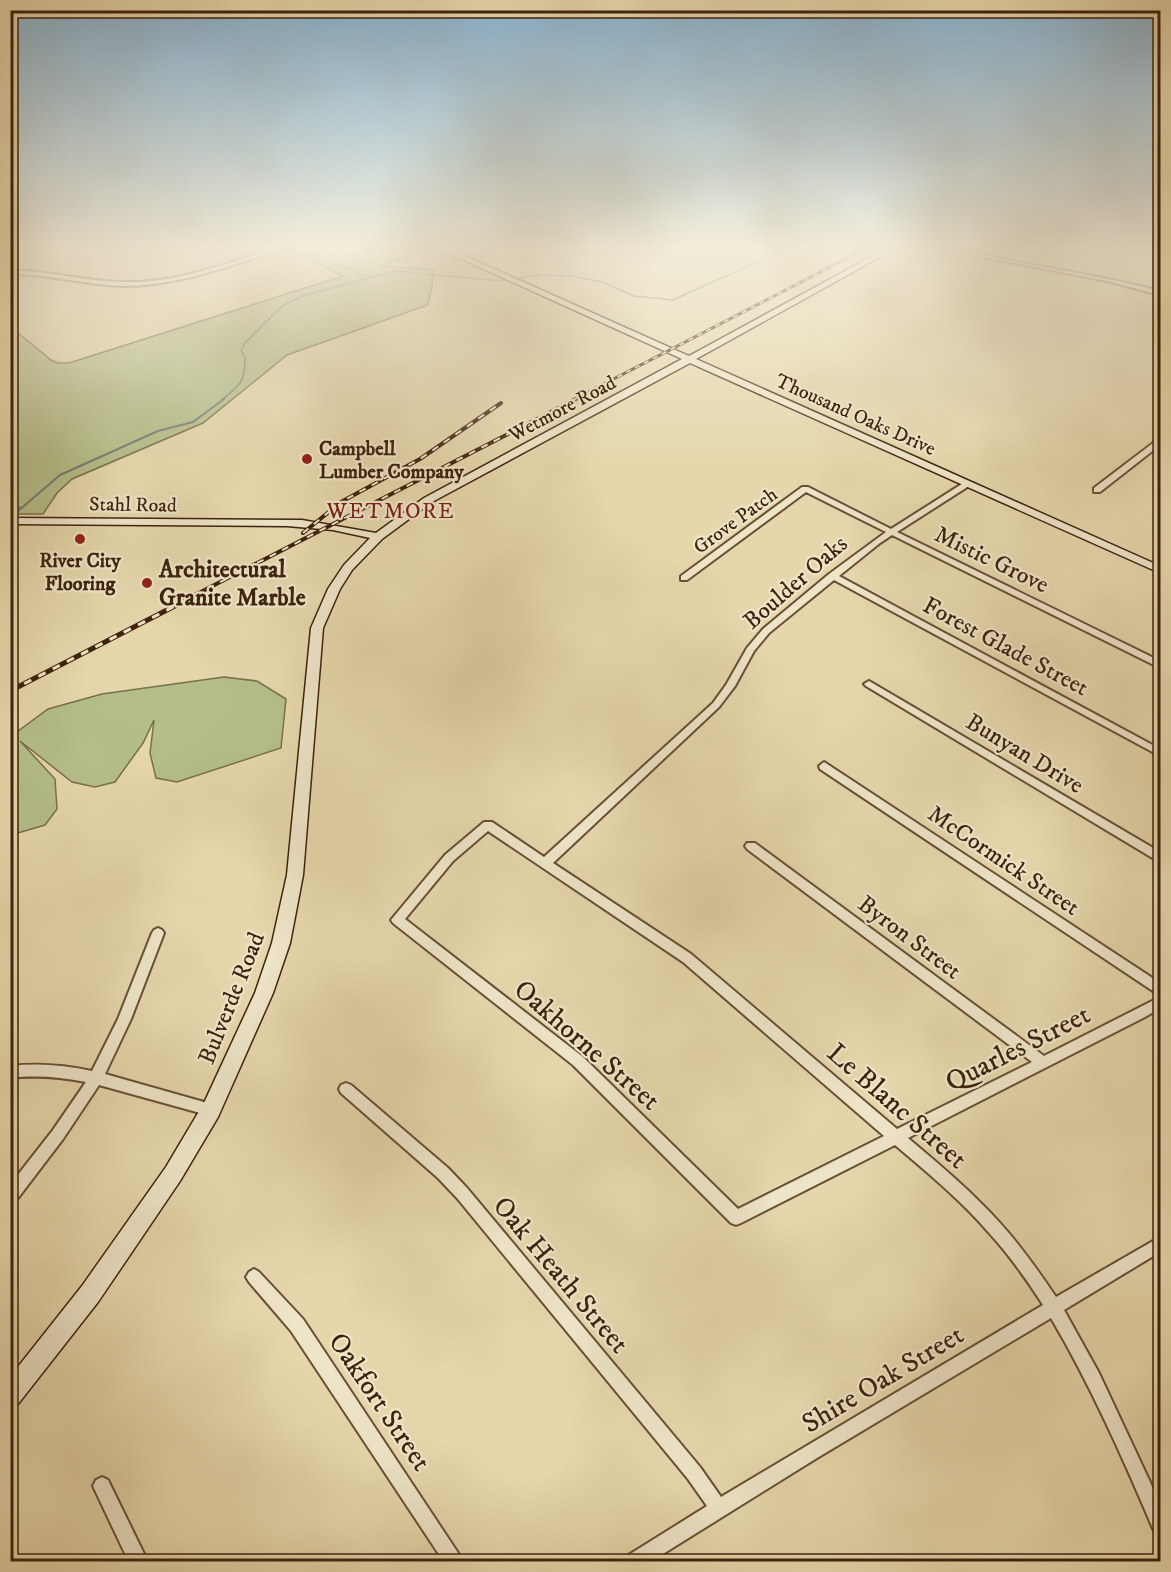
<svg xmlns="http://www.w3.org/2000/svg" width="1171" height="1572" font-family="'IM FELL DW Pica',serif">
<rect width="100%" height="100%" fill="#e5d6ab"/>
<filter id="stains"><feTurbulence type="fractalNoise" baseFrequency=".00333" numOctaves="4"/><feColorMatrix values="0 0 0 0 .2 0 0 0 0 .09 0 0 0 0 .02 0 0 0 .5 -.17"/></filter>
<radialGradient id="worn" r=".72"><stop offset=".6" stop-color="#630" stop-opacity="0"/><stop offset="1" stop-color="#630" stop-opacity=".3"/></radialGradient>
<path fill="#b4be89" stroke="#79704b" stroke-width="1.5" d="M293,247H316L338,258L374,247H425L431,250L379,266L435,270L428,305L287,355L203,423L72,479L57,493L43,514H11V327L51,360L58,363H69L343,276L288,248Z
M224,677L257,681L286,699L281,748L177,782L156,778L150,753L154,720L143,743L115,782L95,787L72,782L20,741L55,779L57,809L45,825L11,835V732L14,734L48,709L102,694Z"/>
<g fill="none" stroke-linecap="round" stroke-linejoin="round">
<path stroke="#767b72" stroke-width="1.5" d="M301,247L365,276
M282,306L302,296L395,271L500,281L537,275L572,276L602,282L634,296L673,300L790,247
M244,356L241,350L245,343L281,307
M222,400C241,384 245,382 245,357"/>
<path stroke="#767b72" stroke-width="2" d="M10,505L22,508
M10,518L60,475L158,431L193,422L224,399"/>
<g stroke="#684f34" stroke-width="4">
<path id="street" d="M280,247H288C276,253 261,256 249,260C209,273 167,286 124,286C86,285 49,274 10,274V270L25,271C58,273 91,282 125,282C178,283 229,262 280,247Z
M942,247H950C1020,265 1091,273 1160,291V295L1107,281L972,255Z
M1157,440H1160V445L1100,492H1094V488Z
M965,482L972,484L897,532L1160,661V668L892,535L880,543L839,576L1160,749V756L834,580L769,633L754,651L735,686L719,707L553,863L691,954L897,1129L1032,1062L747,849L745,846L747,843H755L1044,1056L1160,997V1008L1145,1017L908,1138C940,1165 972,1192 1000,1223C1021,1246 1039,1272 1056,1297L1160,1237V1252L1064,1310L1099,1373L1150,1482L1160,1505V1534L1154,1531C1123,1458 1091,1386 1051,1318L817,1458L650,1562H624L627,1556L707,1506L688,1479L457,1198L438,1178L341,1093L339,1089L341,1085L346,1083L351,1085L448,1168L467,1188L700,1467L721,1497L1043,1305C1027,1280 1010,1256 990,1234C962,1201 928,1173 895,1145L741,1223L736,1225L731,1223L573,1065L393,923L391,920L445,855L484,822H492L544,857L713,703L726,685L747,648L763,629L829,574L886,532L806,492L687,580H681V576L802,487H808L891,529ZM488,831L683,962L884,1136L738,1209L583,1057L405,919L453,861Z
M869,681L1160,852V861L1156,860L866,686L864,684Z
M824,762L1160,983V994L1156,993L820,769L819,766Z
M158,928L162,930L164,933L131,1019L105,1074L211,1104L216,1105L218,1110L216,1115L211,1116L99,1085L63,1139L15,1202L10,1204V1185L53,1130L86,1082C60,1077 36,1075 10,1078V1066C38,1063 65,1065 92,1071L118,1019L152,933L154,930Z
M254,1269L259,1272L303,1319L464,1562H444L291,1331L249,1282L246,1277L249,1272Z
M102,1477L108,1480L148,1562H129L93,1486L96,1480Z"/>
</g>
<g stroke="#3e220d" stroke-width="3">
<path id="secondary" d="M435,247H445L689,356L889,247H898L696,359L1160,566V573L690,363L432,502L382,539L352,570L340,589L323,628L303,875L290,943L273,993L218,1117L180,1181L98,1302L18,1404L10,1408V1377L82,1286L166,1167L204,1103L255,993L272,943L287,875L311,628L328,589L344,565L370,538L333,530L287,526L10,524V518L302,520L376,533L424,498L682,359Z"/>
</g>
<use href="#street" fill="#eee4c8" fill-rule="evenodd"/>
<use href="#secondary" fill="#eee4c8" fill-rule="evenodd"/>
<g stroke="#3e220d" stroke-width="3">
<path id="rail-far2" d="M573,400L869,247"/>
</g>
<g stroke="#3e220d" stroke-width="4">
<path id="rail-far1" d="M303,533L341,502L420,459L501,403
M195,595L576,399"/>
</g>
<g stroke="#3e220d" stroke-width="5">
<path id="rail" d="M10,691L198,594"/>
</g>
<use href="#rail-far2" stroke="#eee4c8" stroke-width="1.5" stroke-dasharray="5" stroke-linecap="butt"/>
<use href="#rail-far1" stroke="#eee4c8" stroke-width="2" stroke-dasharray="7" stroke-linecap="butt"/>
<use href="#rail" stroke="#eee4c8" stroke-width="3" stroke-dasharray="8" stroke-linecap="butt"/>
</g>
<linearGradient id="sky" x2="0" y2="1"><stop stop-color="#89b5d4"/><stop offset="0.53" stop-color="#f3edd9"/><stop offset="1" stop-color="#f3edd9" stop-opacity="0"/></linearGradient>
<rect width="1171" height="467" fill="url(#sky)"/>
<g fill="#8f2418" stroke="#eee4c8" stroke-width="2">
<circle cx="307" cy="459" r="6"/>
<circle cx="80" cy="539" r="6"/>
<circle cx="147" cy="583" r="6"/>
</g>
<g text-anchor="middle" stroke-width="4.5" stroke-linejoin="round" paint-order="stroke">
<g font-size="20" fill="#3e220d" stroke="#eee4c8">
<text transform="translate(562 408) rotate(-28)" y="7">Wetmore Road</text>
<text transform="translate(856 414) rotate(24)" y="7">Thousand Oaks Drive</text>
<text transform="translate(133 504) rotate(1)" y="7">Stahl Road</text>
<text transform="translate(735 520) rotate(-36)" y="7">Grove Patch</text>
</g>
<g font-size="20" font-weight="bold" fill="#3e220d" stroke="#eee4c8" text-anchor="start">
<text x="319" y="455">Campbell<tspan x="319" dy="23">Lumber Company</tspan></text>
<text x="80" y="567" text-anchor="middle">River City<tspan x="80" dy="23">Flooring</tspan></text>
</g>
<g font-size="22" letter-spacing="1.5" fill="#7a1f14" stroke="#eee4c8">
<text x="391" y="518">WETMORE</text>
</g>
<g font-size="24" fill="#3e220d" stroke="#eee4c8">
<text transform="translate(992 559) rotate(26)" y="8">Mistic Grove</text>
<text transform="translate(795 582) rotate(-41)" y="8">Boulder Oaks</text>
<text transform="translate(1006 646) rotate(28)" y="8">Forest Glade Street</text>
<text transform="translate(1025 753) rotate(31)" y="8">Bunyan Drive</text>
<text transform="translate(1004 860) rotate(34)" y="8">McCormick Street</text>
<text transform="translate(910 937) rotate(37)" y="8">Byron Street</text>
<text transform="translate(231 998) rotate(-68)" y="8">Bulverde Road</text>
</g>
<g font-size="24" font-weight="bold" fill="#3e220d" stroke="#eee4c8" text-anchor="start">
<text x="159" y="577">Architectural<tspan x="159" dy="28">Granite Marble</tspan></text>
</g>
<g font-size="28" fill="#3e220d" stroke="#eee4c8">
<text transform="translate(588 1044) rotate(41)" y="10">Oakhorne Street</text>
<text transform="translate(1017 1047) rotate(-27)" y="10">Quarles Street</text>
<text transform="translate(898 1105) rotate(41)" y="10">Le Blanc Street</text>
<text transform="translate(562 1274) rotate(50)" y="10">Oak Heath Street</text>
<text transform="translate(882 1378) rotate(-31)" y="10">Shire Oak Street</text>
<text transform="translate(381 1401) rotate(56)" y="10">Oakfort Street</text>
</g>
</g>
<rect width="1171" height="1572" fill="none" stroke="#e5d6ab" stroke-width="36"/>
<rect x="12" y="12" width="1147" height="1548" fill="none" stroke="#3e220d" stroke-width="3"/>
<rect x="18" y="18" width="1135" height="1536" fill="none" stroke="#3e220d" stroke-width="1.5"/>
<rect width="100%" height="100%" filter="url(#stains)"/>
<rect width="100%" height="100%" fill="url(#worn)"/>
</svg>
